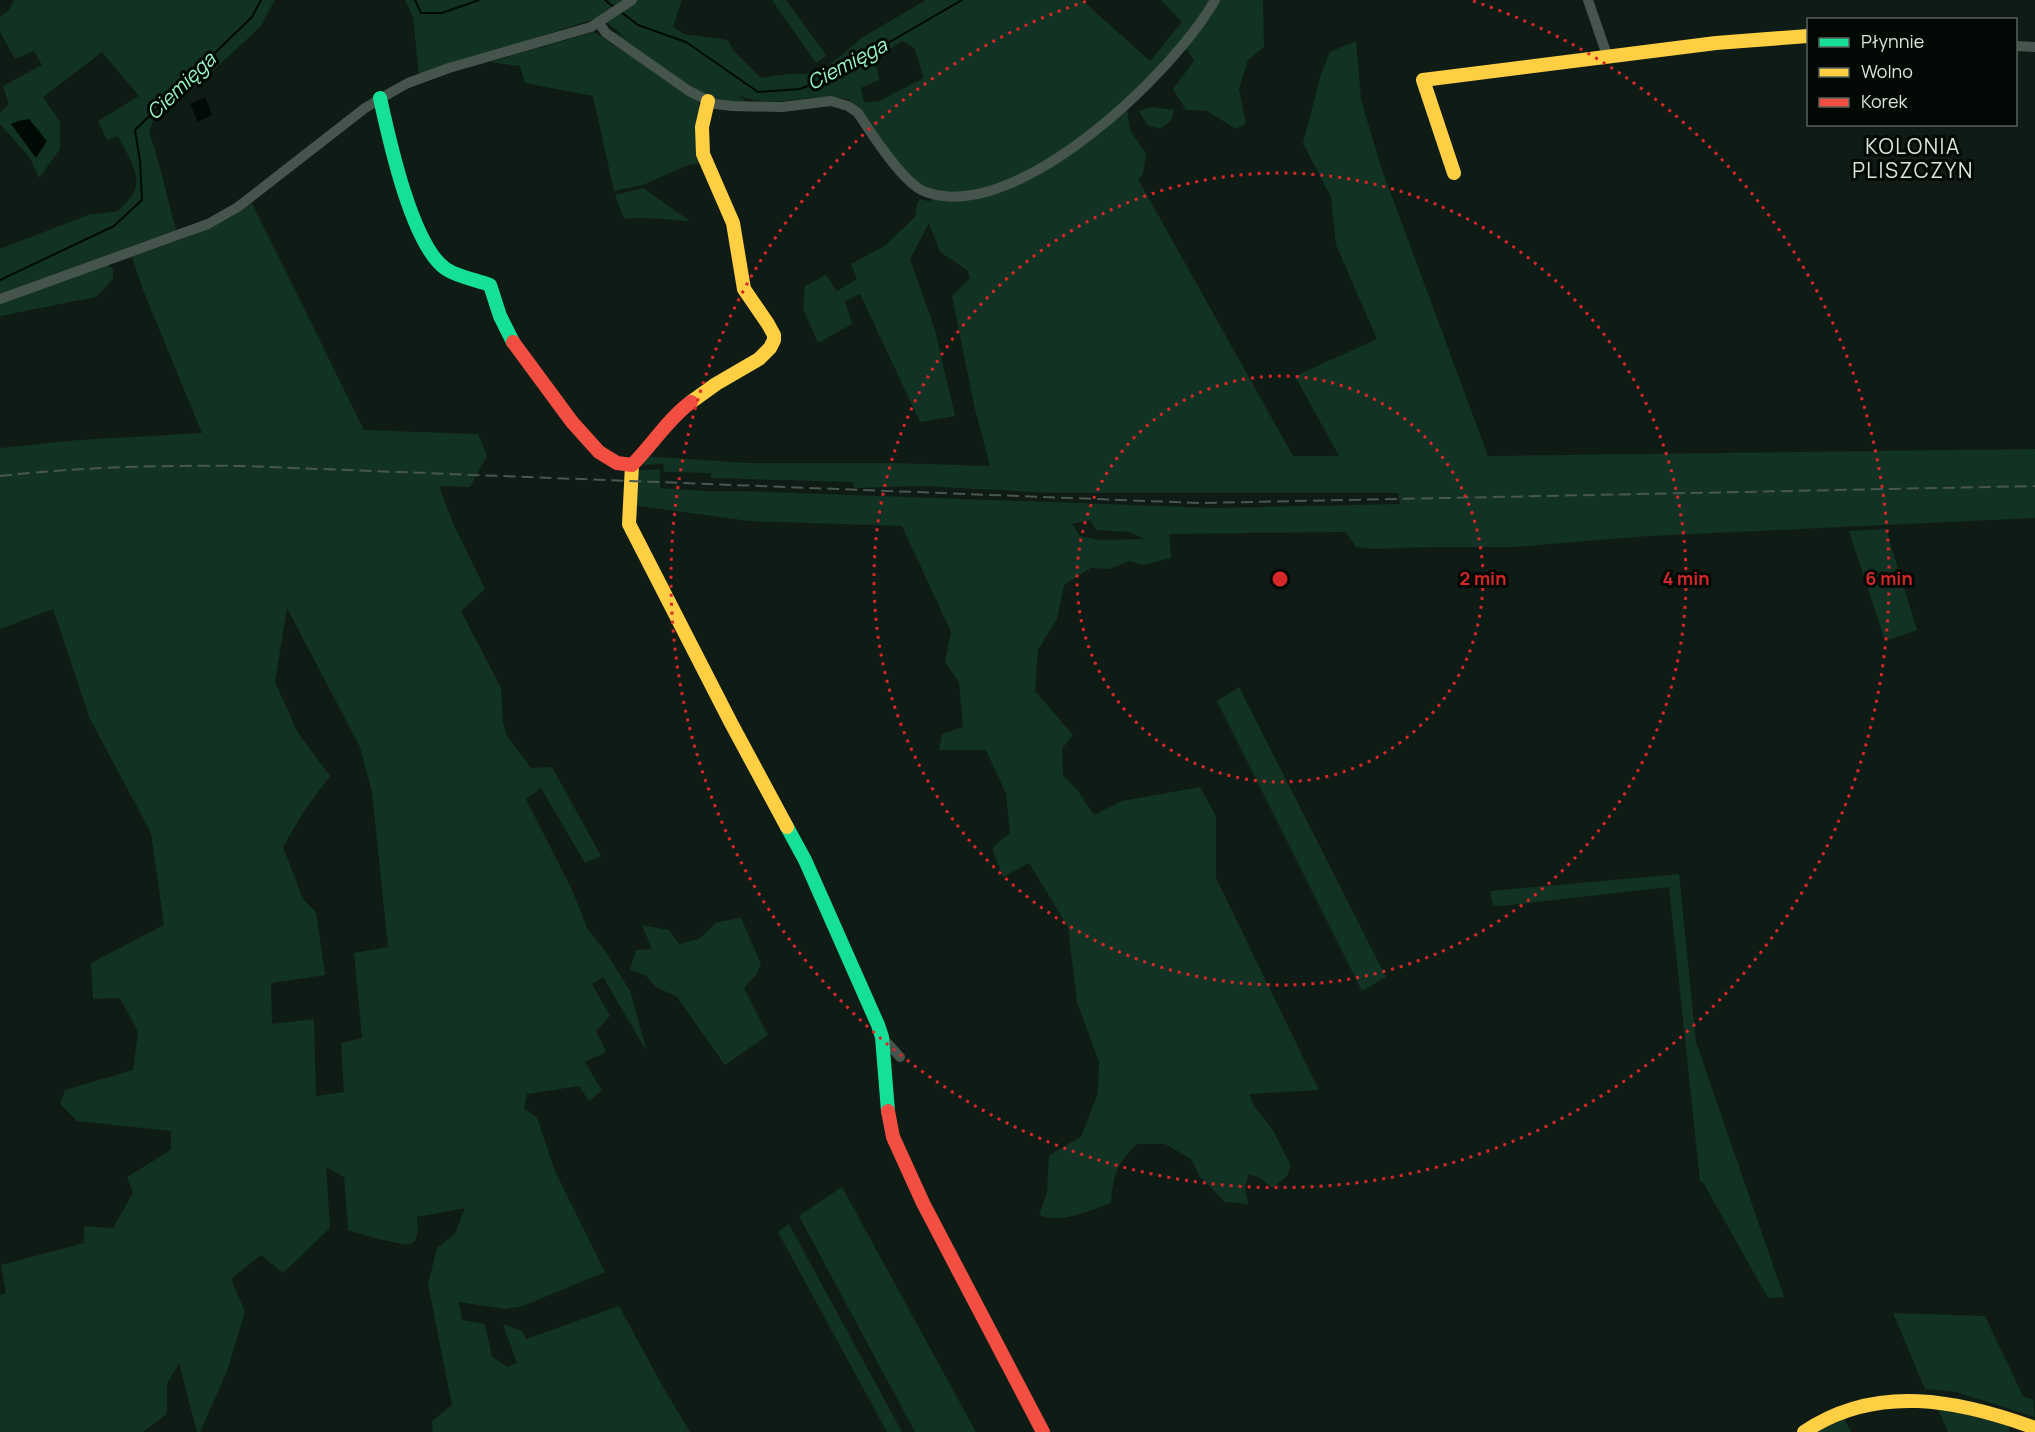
<svg xmlns="http://www.w3.org/2000/svg" width="2035" height="1432" font-family="Manrope,sans-serif">
<rect width="100%" height="100%" fill="#0f1b15"/>
<path fill="#123324" fill-rule="evenodd" d="M14,0H275L260,27L218,66L153,121L149,133C161,165 167,198 176,230L0,294V249L88,215L118,211C123,205 131,199 134,192C143,175 125,151 118,136L107,140L98,121L139,96L102,52L43,97L60,122V149L39,178L30,158L0,124V112L9,105L3,86L42,65L34,51L15,59L0,32V17L9,10Z
M405,0H682L673,27L684,34L728,40L733,50L761,78L787,74H814L832,63L863,37L926,0H1082L1150,61L1182,22L1161,0H1212L1182,44L1126,101L1130,130L1146,154L1143,174L1138,179L1293,456H1339L1295,376L1377,339L1336,245L1331,197L1303,143L1321,74L1330,52L1356,41L1361,100L1381,167L1488,456L2035,449V518L1649,536L1515,547H1430L1372,549L1356,547L1346,532L1169,534L1171,558L1143,565L1129,561L1110,569L1091,568L1064,585L1057,619L1038,650L1035,691L1073,735L1062,749L1063,775L1078,791L1094,815L1122,801L1200,787L1216,816V878L1319,1090L1249,1094L1254,1106L1273,1130L1291,1166L1287,1176L1272,1188L1262,1179L1249,1174L1245,1187L1248,1204L1225,1202L1200,1177L1191,1159L1165,1144H1137C1117,1163 1113,1175 1111,1203C1087,1211 1064,1224 1039,1215L1047,1193L1049,1155L1081,1137L1098,1093L1099,1062L1077,1002L1068,927L1029,863L1003,877L992,848L1010,833L1006,794L986,750H939L942,734L963,727L959,682L945,662L951,632L902,526L749,521L631,505L632,465L642,456L747,463H893L990,466L974,405L952,296L970,278L967,270L940,252L929,223L910,259L935,330L955,416L920,422L860,294L845,301L852,324L818,343L803,309L805,286L826,275L837,291L857,279L851,264L886,245L915,217L917,203L921,199L931,202L933,192L919,187L910,179L849,99C843,99 837,97 831,97C798,97 768,108 737,95L745,100L742,103L706,97L607,29L625,37L600,17L419,76L413,17ZM902,41L914,48L924,78L879,101L864,103L861,88L879,80L875,59ZM663,464L664,472L711,473V478L853,482L854,488L920,486L1054,493H1398L1400,504L1214,508L742,491H702L660,488V469L636,471L637,465ZM1090,520L1096,530L1130,532L1144,539L1101,540L1080,536L1072,524Z
M772,0H786L827,56L816,63Z
M1220,0H1263L1264,47L1248,60L1239,89L1246,124L1236,129L1207,111L1186,110L1173,89L1194,61L1186,48L1209,19Z
M594,32L698,100L700,107L702,163L688,165L643,185L614,191L593,96L525,83L520,66L490,62Z
M1152,107L1174,110L1172,120L1160,129L1147,125L1139,111Z
M643,188L690,221C670,220 642,216 624,219L615,195Z
M252,203L364,430L478,434L487,456L470,487L439,486L452,521L485,589L461,611L501,688L503,722L507,736L531,768L552,767L601,856L585,863L541,788L526,799L573,892L587,928L606,952L630,991L647,1052L603,977L592,984L610,1016L596,1031L606,1052L585,1062L602,1091L589,1101L579,1086L527,1094L524,1109L537,1117L555,1171L605,1272L523,1306L505,1309L459,1302L462,1320L485,1324L492,1357L508,1367L517,1363L503,1324L522,1331L526,1339L619,1306L663,1387L690,1432H433L432,1421L452,1405L428,1284L437,1248L455,1234L465,1208L417,1217C417,1225 420,1239 411,1244C405,1247 356,1233 348,1230L344,1177L326,1167L330,1228L283,1273L261,1255L231,1279L245,1312L227,1371L200,1432H197L179,1363L167,1384V1414L143,1432H0V1295L6,1293L1,1265L84,1243V1226L113,1228L133,1193L127,1177L171,1150V1131L77,1121L60,1104L65,1090L133,1070L138,1032L120,998L93,999L91,963L164,925L151,833L89,717L53,609L0,629V448L79,440L202,433L143,290L132,257C172,242 217,230 252,203ZM287,608L360,747L372,792L388,947L354,953L362,1038L341,1043L344,1092L316,1096L314,1019L272,1024L271,983L325,975L316,912L303,899L283,847L304,811L330,776L298,733L275,682Z
M107,265L113,269V279L96,297L0,316V304Z
M1886,529L1917,630L1885,641L1849,531Z
M1239,687L1386,977L1362,991L1217,701Z
M1679,874L1696,1042L1784,1297L1768,1298L1704,1184L1700,1181L1669,887L1501,906H1493L1490,891Z
M741,918L761,964L756,975L744,988L768,1035L725,1065L677,997L656,987L646,976L630,969L636,950L652,949L642,925L669,930L679,944L699,939L717,922Z
M842,1187L976,1432H915L799,1216Z
M789,1224L902,1432H887L778,1232Z
M1893,1313L1985,1316L2023,1396L2033,1400L2035,1417L1956,1392L1925,1389Z
M1936,1405L1959,1408L2010,1425L2009,1432H1948Z
M1842,1414L1851,1432H1808Z"/>
<path fill="#010a05" d="M205,97L212,115L198,122L190,104Z
M29,119L47,141L36,158L11,124L18,121Z"/>
<g fill="none" stroke-linecap="round" stroke-linejoin="round">
<path stroke="#010a05" stroke-width="2" d="M415,0L421,13H442L479,0
M605,0L614,7
M621,12L638,25L686,42L758,92L800,89L831,76L962,0
M0,280L114,226L142,200L140,161L135,130L252,17L261,0"/>
<path stroke="#45544d" stroke-width="10" d="M1588,0L1608,58
M599,23L606,33L689,91L715,104L732,106L782,107L831,101L848,106L858,113C871,133 904,185 926,192C1017,225 1174,72 1215,0
M2016,46L2035,47
M0,299L208,224L238,207L365,108L390,93L408,83L449,68L591,27L632,0
M882,1037L900,1057"/>
<path stroke="#16e098" stroke-width="14" d="M380,98C389,139 412,246 446,269C458,277 477,280 490,285L500,316L513,342
M787,827L805,860L878,1025L882,1037L888,1111"/>
<path stroke="#ffcf43" stroke-width="14" d="M1454,173L1423,80L1716,43L1808,36
M691,402L716,384L759,359L770,348L774,340V335L768,324L744,289L733,223L703,154L702,127L708,101
M632,465L629,524L731,723L787,827
M1804,1432C1876,1383 1959,1400 2035,1428"/>
<path stroke="#f24e42" stroke-width="14" d="M513,342L572,422L599,452L617,463L632,465C652,445 668,419 691,402
M888,1111L893,1137L923,1203L1043,1432"/>
<path stroke="#4a5650" stroke-width="2" stroke-dasharray="12 6" stroke-linecap="butt" d="M0,476C80,467 162,465 243,466L1199,503L2035,486"/>
</g>
<g fill="none" stroke="#d62828" stroke-width="3" stroke-dasharray="3 6">
<circle cx="1280" cy="579" r="203"/>
<circle cx="1280" cy="579" r="406"/>
<path d="M1473 1A609 609 0 1 1 1087 1"/>
</g>
<g text-anchor="middle" stroke-width="6" stroke-linejoin="round" paint-order="stroke">
<g font-size="20" font-style="italic" fill="#9bf4c5" stroke="#020804">
<text transform="translate(847 64) rotate(-28)" y="7">Ciemięga</text>
<text transform="translate(181 86) rotate(-44)" y="7">Ciemięga</text>
</g>
<g font-size="21" letter-spacing="1.5" fill="#d8e7de" stroke="#020804">
<text x="1913" y="154">KOLONIA<tspan x="1913" dy="24">PLISZCZYN</tspan></text>
</g>
</g>
<circle cx="1280" cy="579" r="9" fill="#d62828" stroke="#020804" stroke-width="3"/>
<g font-size="18" text-anchor="middle" font-weight="bold" fill="#d62828" stroke="#020804" stroke-width="6" stroke-linejoin="round" paint-order="stroke">
<text x="1483" y="585">2 min</text>
<text x="1686" y="585">4 min</text>
<text x="1889" y="585">6 min</text>
</g>
<rect x="1807" y="18" width="210" height="108" fill="#020804" stroke="#58615b" stroke-width="1.5"/>
<rect x="1819" y="38" width="30" height="9" fill="#16e098" stroke="#58615b" stroke-width="1.5"/>
<text x="1861" y="48" font-size="18" fill="#d8e7de">Płynnie</text>
<rect x="1819" y="68" width="30" height="9" fill="#ffcf43" stroke="#58615b" stroke-width="1.5"/>
<text x="1861" y="78" font-size="18" fill="#d8e7de">Wolno</text>
<rect x="1819" y="98" width="30" height="9" fill="#f24e42" stroke="#58615b" stroke-width="1.5"/>
<text x="1861" y="108" font-size="18" fill="#d8e7de">Korek</text>
</svg>
